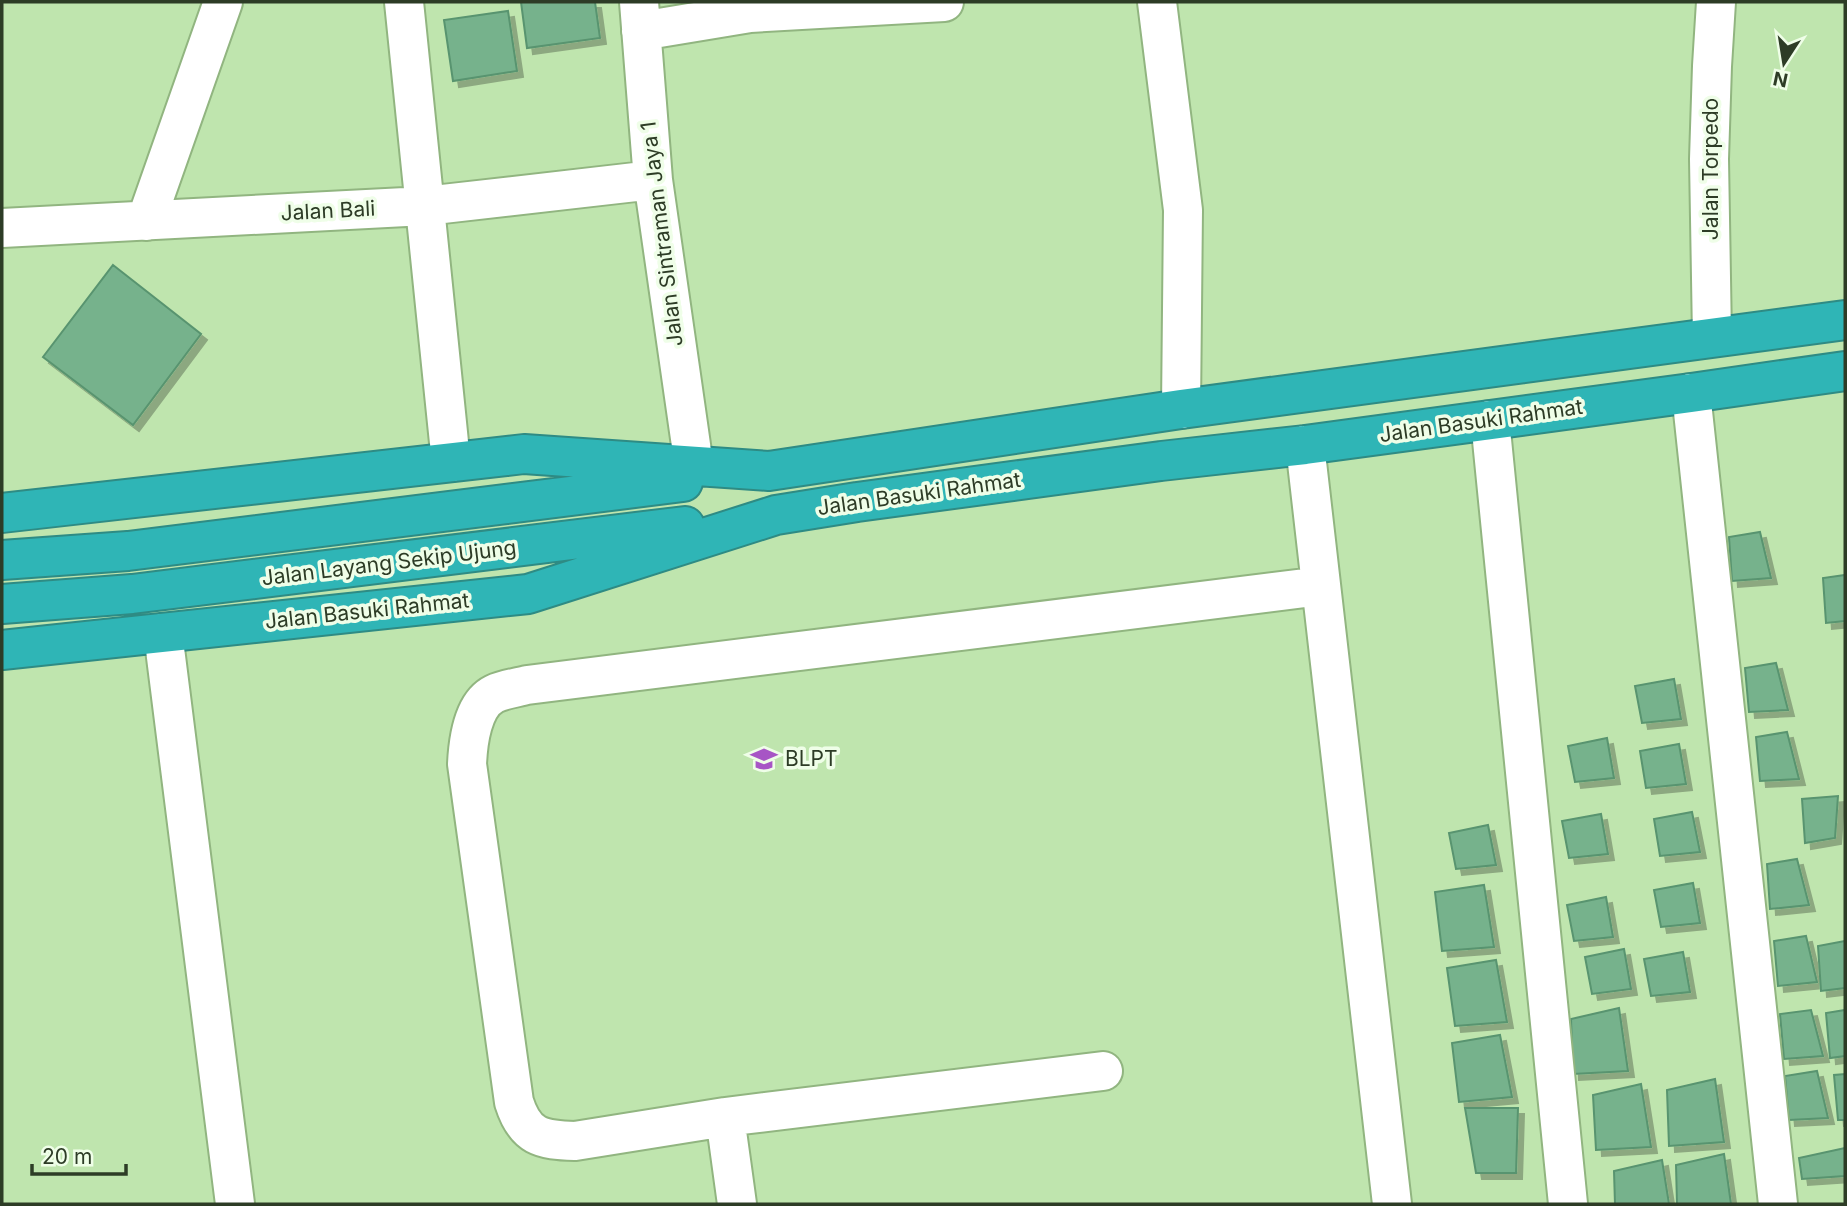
<svg xmlns="http://www.w3.org/2000/svg" width="1847" height="1206" font-family="Inter,sans-serif">
<defs>
<filter id="shadow"><feDropShadow dx="6" dy="6" stdDeviation="0" flood-color="#0004"/></filter>
</defs>
<rect width="100%" height="100%" fill="#bfe5ae"/>
<path fill="#76b28c" stroke="#59946f" stroke-width="2" filter="url(#shadow)" d="M521,2H595L600,38L527,48Z
M508,11L517,71L453,81L444,20Z
M113,265L201,334L133,425L43,357Z
M1760,532L1771,578L1732,581L1729,537Z
M1845,575V621L1826,623L1823,578Z
M1776,663L1788,710L1749,712L1745,668Z
M1674,679L1681,719L1642,723L1635,686Z
M1787,732L1799,779L1760,781L1756,737Z
M1607,738L1614,778L1575,782L1568,746Z
M1679,744L1686,784L1646,788L1640,751Z
M1838,796L1835,838L1805,843L1802,799Z
M1692,812L1700,852L1660,856L1654,819Z
M1601,814L1608,854L1569,858L1562,821Z
M1488,825L1496,865L1456,869L1449,833Z
M1797,859L1809,905L1770,909L1767,864Z
M1693,883L1700,923L1661,927L1654,890Z
M1484,885L1494,947L1442,951L1435,892Z
M1606,897L1613,937L1574,941L1567,905Z
M1806,936L1817,982L1778,986L1774,941Z
M1845,941V988L1821,991L1818,946Z
M1624,949L1631,989L1592,994L1585,957Z
M1683,952L1690,992L1651,996L1644,959Z
M1496,960L1507,1022L1455,1026L1447,968Z
M1619,1008L1628,1071L1573,1074L1571,1019Z
M1811,1010L1823,1056L1784,1059L1780,1014Z
M1845,1010V1056L1830,1058L1826,1013Z
M1500,1035L1512,1097L1459,1102L1452,1043Z
M1817,1071L1828,1118L1789,1120L1785,1076Z
M1845,1074V1120H1838L1834,1075Z
M1715,1079L1724,1142L1669,1146L1667,1090Z
M1641,1084L1651,1147L1596,1150L1593,1095Z
M1465,1108H1518L1516,1173H1476Z
M1845,1148V1176L1802,1179L1799,1158Z
M1724,1154L1731,1204H1677L1676,1165Z
M1662,1160L1669,1204H1615L1614,1171Z"/>
<g fill="none" stroke-linecap="round" stroke-linejoin="round">
<g stroke="#91b580" stroke-width="42">
<path id="minor" d="M404,2L451,462
M639,2L653,180L694,466
M1157,2L1183,210L1181,409
M641,31L750,13L944,2
M146,221L223,2
M2,228L425,206L653,180
M1712,337L1709,159L1712,66L1716,2
M1691,393L1778,1204
M1490,420L1568,1204
M1305,445L1392,1204
M163,633L235,1204
M725,1117L1103,1071
M737,1204L725,1117L575,1141C541,1140 525,1137 514,1102L467,764C468,743 472,705 494,694C504,689 516,688 527,685L1321,586"/>
</g>
<g stroke="#2e8b84" stroke-width="42">
<path id="highway" d="M2,513L524,454L769,471L1181,409L1845,320
M2,560L128,551L683,482
M2,604L132,594L685,526
M2,650L528,594L776,515L857,502L1161,461L1305,445L1691,393L1845,371"/>
</g>
<use href="#minor" stroke="#fff" stroke-width="38"/>
<use href="#highway" stroke="#2fb5b6" stroke-width="38"/>
</g>
<defs>
<g id="school-bare" transform="scale(2.1)"><path d="M0-5L7-2L0 1L-7-2ZM-4 1L0 2.5L4 1V4Q0 6-4 4Z" fill="#a755c5" stroke="#effee8" stroke-width="2.5" paint-order="stroke"/></g>
</defs>
<g fill-rule="evenodd">
<use href="#school-bare" x="764" y="759"/>
</g>
<g text-anchor="middle" stroke-width="7" stroke-linejoin="round" paint-order="stroke">
<g font-size="21" fill="#2d3c26" stroke="#effee8">
<text transform="translate(1711 169) rotate(-90)" y="7">Jalan Torpedo</text>
<text transform="translate(328 211) rotate(-3)" y="7">Jalan Bali</text>
<text transform="translate(662 234) rotate(-97)" y="7">Jalan Sintraman Jaya 1</text>
<text transform="translate(1481 421) rotate(-8)" y="7">Jalan Basuki Rahmat</text>
<text transform="translate(919 494) rotate(-8)" y="7">Jalan Basuki Rahmat</text>
<text transform="translate(389 563) rotate(-7)" y="7">Jalan Layang Sekip Ujung</text>
<text transform="translate(367 611) rotate(-6)" y="7">Jalan Basuki Rahmat</text>
</g>
<g font-size="21" fill="#2d3c26" stroke="#effee8" text-anchor="start">
<text x="785" y="766">BLPT</text>
</g>
</g>
<rect width="1847" height="1206" fill="none" stroke="#2d3c26" stroke-width="7"/>
<g transform="translate(1784 63) rotate(192)" stroke="#effee8" stroke-width="5" paint-order="stroke">
<path d="M0-5L12 26L0 18L-12 26Z" fill="#2d3c26"/>
<text y="-10" font-size="19" font-weight="bold" text-anchor="middle" fill="#2d3c26">N</text>
</g>
<path d="M32 1164v10h94v-10" fill="none" stroke="#2d3c26" stroke-width="3.5"/>
<text x="42" y="1164" font-size="21" fill="#2d3c26" stroke="#effee8" stroke-width="5" paint-order="stroke">20 m</text>
</svg>
